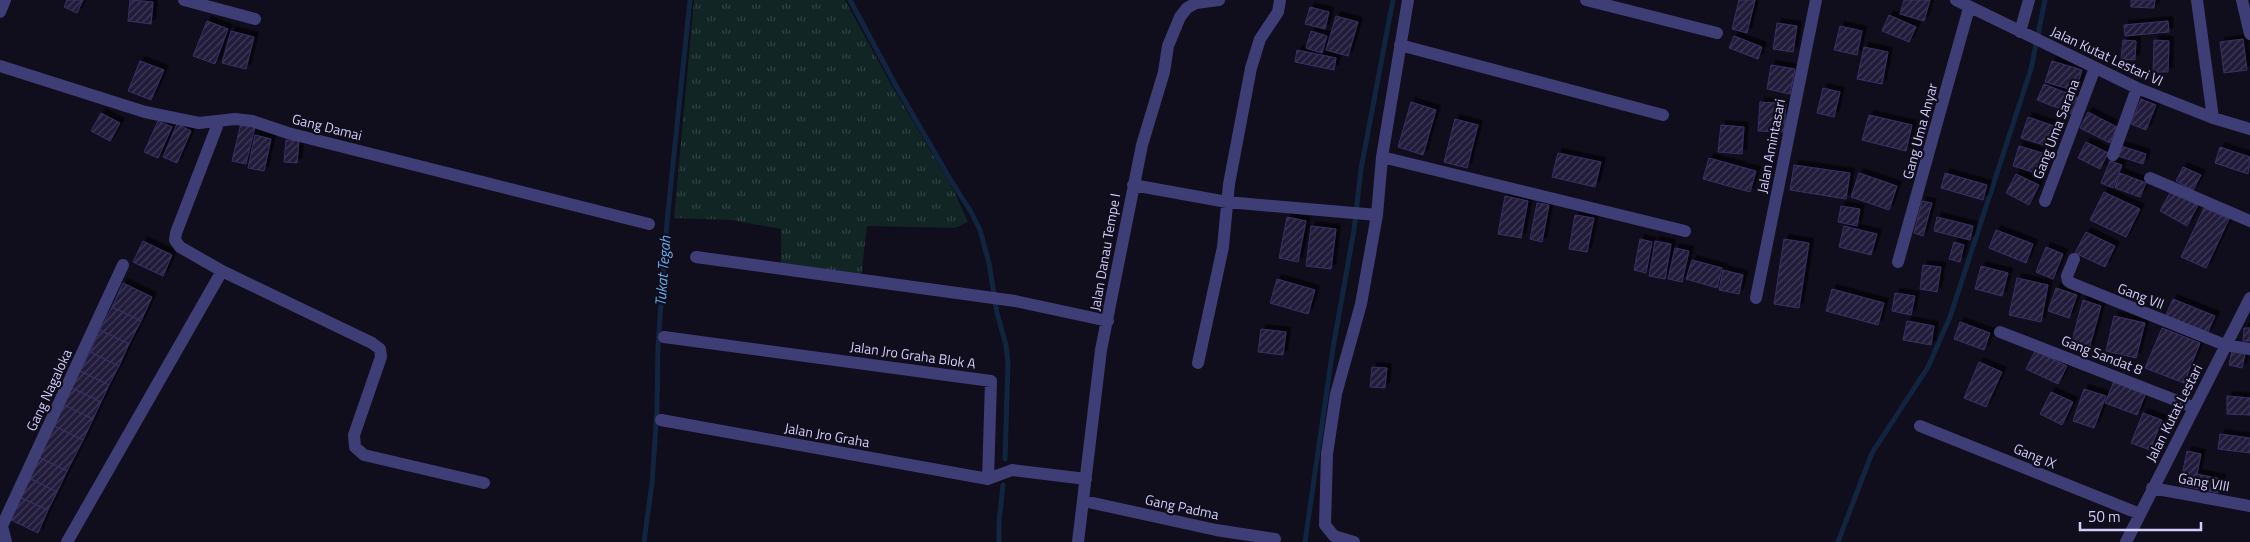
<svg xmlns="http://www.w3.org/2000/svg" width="2250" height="542" font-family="'Titillium Web',sans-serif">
<defs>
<pattern id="grass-tufts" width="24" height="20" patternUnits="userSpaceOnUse" patternTransform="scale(1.25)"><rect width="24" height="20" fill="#112524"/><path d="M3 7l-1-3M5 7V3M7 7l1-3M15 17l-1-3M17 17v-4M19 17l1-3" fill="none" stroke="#334345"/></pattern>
<pattern id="building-hatch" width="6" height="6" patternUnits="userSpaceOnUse" patternTransform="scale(1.25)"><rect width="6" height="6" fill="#221b3b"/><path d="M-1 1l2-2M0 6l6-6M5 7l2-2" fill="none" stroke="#413b58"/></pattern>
<filter id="shadow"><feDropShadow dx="4.5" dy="-4.5" stdDeviation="0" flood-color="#0009"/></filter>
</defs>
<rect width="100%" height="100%" fill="#100d1c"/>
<path fill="url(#grass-tufts)" d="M694,0H845L888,79L954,191L968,222L955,228L867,226L861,277L781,265V229L731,220L674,218Z"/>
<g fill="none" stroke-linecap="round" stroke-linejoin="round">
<path stroke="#122540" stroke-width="5" d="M850,0L895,84L950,179L971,212L980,230L989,263L997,313L1006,345L1008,363L1005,459
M644,542L652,483L657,410L658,346L667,222L690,0
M999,542V522L1003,485
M1305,542L1333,348L1354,230L1361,169L1393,0
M1838,542L1872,453L1928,367L1950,317L2031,69L2045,0"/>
</g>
<path fill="url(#building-hatch)" stroke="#3a3065" filter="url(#shadow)" d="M67,0H83L77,13L64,7Z
M130,0L153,2L151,24L128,21Z
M1739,0H1755L1747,33L1732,29Z
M1904,0H1930L1924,21L1900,14Z
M2131,0H2155L2154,8L2131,7Z
M1310,7L1329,12L1325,29L1305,24Z
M1889,15L1916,27L1909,42L1882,31Z
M1336,16L1358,22L1348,56L1326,50Z
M207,21L228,29L215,64L193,56Z
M2168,21L2169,32L2125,36L2124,25Z
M1777,23L1797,26L1793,52L1773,49Z
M1840,26L1862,31L1857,55L1834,50Z
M231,31L254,37L246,69L222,63Z
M1311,31L1327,36L1322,53L1306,48Z
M1734,36L1762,47L1758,59L1729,48Z
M2243,39L2247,70L2224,73L2220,42Z
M2123,40L2136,41L2135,60L2121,59Z
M2154,40L2169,41L2168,72H2153Z
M1864,47L1888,52L1882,84L1857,79Z
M1297,50L1336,58L1334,70L1295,62Z
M140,61L164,70L151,100L128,91Z
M2052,61L2082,70L2076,91L2045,82Z
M1771,65L1795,69L1790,94L1767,89Z
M2044,84L2079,98L2073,114L2037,100Z
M1823,88L1840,92L1834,117L1817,113Z
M2141,99L2156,105L2146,130L2131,124Z
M1411,102L1436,110L1423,155L1398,147Z
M1760,102L1786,104L1784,132L1758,131Z
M2088,112L2117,127L2110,143L2080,128Z
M101,113L120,123L110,141L91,131Z
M1869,115L1912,125L1906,151L1862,140Z
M2028,117L2054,126L2047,146L2021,138Z
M1455,119L1478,125L1467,168L1444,162Z
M158,121L172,127L158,158L144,152Z
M241,123L255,127L246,164L232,161Z
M177,124L191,131L177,163L163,157Z
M1721,125L1744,127L1742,154L1718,152Z
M255,135L271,139L264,171L248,168Z
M286,140L299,141L297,163L284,162Z
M2086,142L2108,153L2100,169L2078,158Z
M2019,146L2049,155L2043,175L2013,166Z
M2121,146L2146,154L2143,164L2118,156Z
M2220,147L2250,157L2248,174L2215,163Z
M1558,153L1601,162L1595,187L1552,177Z
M1709,158L1756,171L1750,192L1703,179Z
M2110,161L2122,165L2113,188L2101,183Z
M1794,165L1850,173L1846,199L1790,190Z
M2183,167L2201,175L2193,190L2176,181Z
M1859,173L1897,186L1889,210L1851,197Z
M1945,173L1987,185L1983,200L1941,188Z
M2120,173L2146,183L2140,197L2115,188Z
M2016,174L2039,185L2029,205L2006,193Z
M2171,191L2198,205L2187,226L2160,211Z
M2104,192L2140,209L2126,237L2090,220Z
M1505,196L1528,201L1521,238L1498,234Z
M1922,201L1932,203L1923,236L1914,233Z
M1537,203L1549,205L1542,242L1530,239Z
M1841,206L1860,209L1857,226L1838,222Z
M2204,208L2229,219L2206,268L2181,257Z
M1575,215L1594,218L1587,252L1569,249Z
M1287,217L1306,221L1298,262L1279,258Z
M1937,217L1973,226L1970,240L1934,231Z
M1311,226L1336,229L1331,269L1306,266Z
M1844,226L1877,234L1871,255L1839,247Z
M1996,230L2033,244L2026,263L1989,248Z
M2086,232L2115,246L2105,267L2075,253Z
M1640,239L1652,242L1646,273L1634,270Z
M1784,239L1809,243L1799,308L1774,304Z
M143,241L172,255L163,276L133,262Z
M1655,241L1671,244L1665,279L1649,276Z
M1954,242L1964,245L1960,262L1949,259Z
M2046,247L2063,254L2053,279L2036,272Z
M1675,248L1689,251L1682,282L1668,279Z
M1692,260L1722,268L1717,288L1686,279Z
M1923,265L1941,267L1937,292L1920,289Z
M1981,266L2008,273L2002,296L1975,289Z
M1723,270L1743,275L1739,294L1719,290Z
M2017,278L2048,285L2041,322L2009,315Z
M1277,279L1315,290L1308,314L1270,303Z
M123,283L152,297L141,321L112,307Z
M2056,288L2077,295L2069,318L2048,311Z
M1832,289L1884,303L1878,325L1826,311Z
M1895,293L1915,296L1911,315L1892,311Z
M2173,299L2215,316L2207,334L2165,317Z
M2083,300L2101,306L2089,349L2071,344Z
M112,307L141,321L129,344L100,330Z
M2114,316L2145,323L2136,358L2106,351Z
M1907,321L1934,326L1931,345L1903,340Z
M1960,322L1990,333L1984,350L1954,339Z
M2162,328L2200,343L2184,383L2145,368Z
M2244,328H2250V341H2243Z
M1261,329L1286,332L1283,355L1258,352Z
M100,330L129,344L119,366L90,352Z
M2035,351L2067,366L2058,384L2026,369Z
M2232,351L2245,354L2242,368L2229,365Z
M90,352L119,366L109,385L80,371Z
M1979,362L2002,372L1986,407L1964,398Z
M1372,367L1387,368L1385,388L1370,387Z
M80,371L109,385L101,402L72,388Z
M2114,381L2146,393L2137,415L2105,403Z
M72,388L101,402L93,419L64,405Z
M2084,389L2106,396L2094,428L2073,421Z
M2051,392L2073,402L2062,425L2040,414Z
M2227,396L2250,398V415L2227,414Z
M64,405L93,419L83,440L54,426Z
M2143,413L2162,420L2150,450L2131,443Z
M54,426L83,440L67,471L38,457Z
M2220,434L2250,438V453L2218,449Z
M2187,451L2201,454L2197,474L2221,479L2218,493L2180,485Z
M38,457L67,471L57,492L29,478Z
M29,478L57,492L48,510L19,497Z
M19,497L48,510L38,533L9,519Z"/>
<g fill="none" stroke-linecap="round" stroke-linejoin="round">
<path stroke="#3f3d76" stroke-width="12" d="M184,0L255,19
M1586,0L1717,33
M1956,0L2137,88L2213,118L2250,129
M2197,0L2213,118
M2242,0L2250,34
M2020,32L2029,0
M1400,45L1663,115
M0,66L145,112L199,123L235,119L252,121L288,133L649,224
M219,121L176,233L175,240L180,247L222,271L372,343L380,349L381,357L354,435L355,447L364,455L484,483
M2113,155L2137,88
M1382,157L1685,231
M2150,178L2250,221
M1133,185L1227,202L1377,215
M2045,201L2095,68
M696,257L1015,301L1108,321
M2074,259L2067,276L2068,281L2071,283L2225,345L2250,349
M1898,262L1969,8
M1756,298L1816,0
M2000,332L2193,407
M664,337L991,381L988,479L1012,470L1086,479
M1198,363L1223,247L1229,184L1251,68L1260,39L1278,12L1280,0
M661,420L988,479
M1920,426L2140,514
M2152,488L2250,506
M1084,501L1216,530L1275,539
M0,526H2L123,265
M2,526L6,542
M67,542L222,271
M1078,542L1101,350L1142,145L1164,72L1168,46L1180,17L1187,8L1196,3L1219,0
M1354,542L1334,536L1325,525L1327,454L1336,394L1361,304L1377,215L1382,157L1408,0
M2126,542L2250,298"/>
<path stroke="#3f3d76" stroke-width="12" d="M0,12L5,0"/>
</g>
<g text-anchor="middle" stroke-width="4.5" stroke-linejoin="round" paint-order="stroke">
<g font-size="14" fill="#d2cdfa" stroke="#100d1c">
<text transform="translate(2107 56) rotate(25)" y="5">Jalan Kutat Lestari VI</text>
<text transform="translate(327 127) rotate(14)" y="5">Gang Damai</text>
<text transform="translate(2056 129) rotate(-69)" y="5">Gang Uma Sarana</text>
<text transform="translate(1920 131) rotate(-75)" y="5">Gang Uma Anyar</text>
<text transform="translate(1771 146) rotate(-79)" y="5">Jalan Amintasari</text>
<text transform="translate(1105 252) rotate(-80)" y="5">Jalan Danau Tempe I</text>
<text transform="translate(2141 296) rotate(21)" y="5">Gang VII</text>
<text transform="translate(913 355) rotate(8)" y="5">Jalan Jro Graha Blok A</text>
<text transform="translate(2102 355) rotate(21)" y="5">Gang Sandat 8</text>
<text transform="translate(49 390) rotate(-65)" y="5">Gang Nagaloka</text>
<text transform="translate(2174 413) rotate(-63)" y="5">Jalan Kutat Lestari</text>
<text transform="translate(827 435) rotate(10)" y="5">Jalan Jro Graha</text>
<text transform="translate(2035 456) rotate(22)" y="5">Gang IX</text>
<text transform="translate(2204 482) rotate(10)" y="5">Gang VIII</text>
<text transform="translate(1182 507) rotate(12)" y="5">Gang Padma</text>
</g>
<g font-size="15" font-style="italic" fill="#66b0f0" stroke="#100d1c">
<text transform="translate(663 271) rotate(-86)" y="5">Tukat Tegah</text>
</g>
</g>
<path d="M2080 522v8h121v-8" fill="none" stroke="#d2cdfa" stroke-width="2.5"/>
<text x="2088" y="522" font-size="15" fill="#d2cdfa" stroke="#100d1c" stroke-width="4" paint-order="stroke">50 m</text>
</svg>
